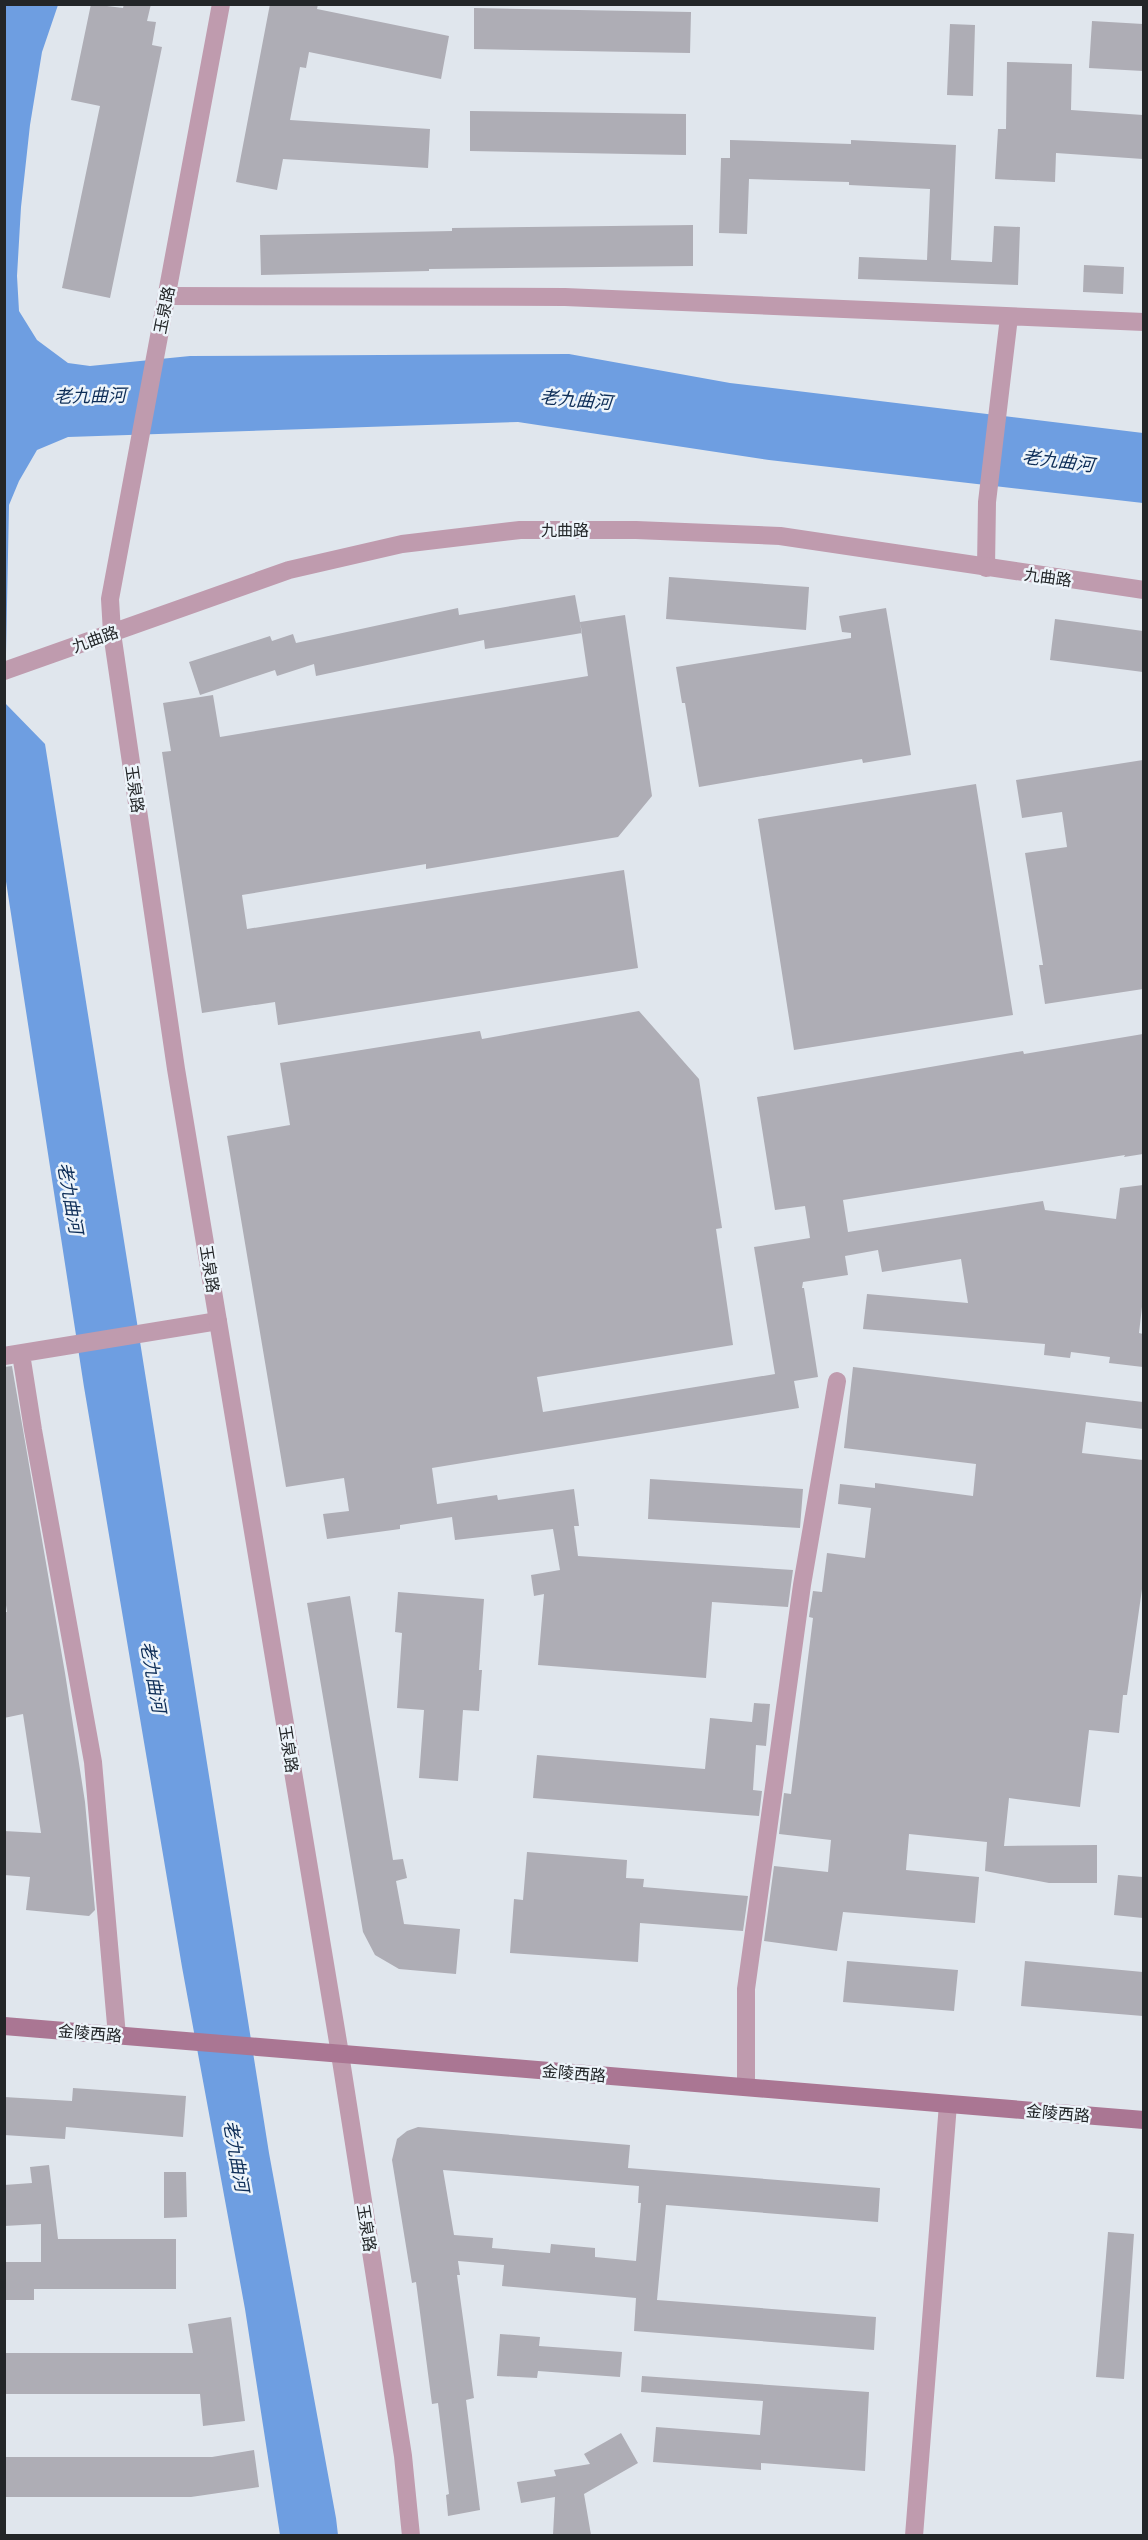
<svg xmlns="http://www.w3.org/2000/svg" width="1148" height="2540" font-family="'Roboto Serif','Noto Sans SC',serif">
<rect width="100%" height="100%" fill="#e0e6ed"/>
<path fill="#6e9ee1" d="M4,5H58L42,52L30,125L21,207L17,276L19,311L37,340L68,363L90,366L190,356L569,354L730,383L1143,433V503L769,460L518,422L68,437L37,450L19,481L9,505L5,703L45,744L269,2153L336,2518L338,2535H280L245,2309L182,1967L84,1387L5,875Z"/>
<path fill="#aeadb5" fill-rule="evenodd" d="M91,4L123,8L124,4H151L147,21L156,22L152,45L162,47L110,298L62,288L100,106L71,100Z
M270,4H318L317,9L449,36L441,79L309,52L306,68L300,67L290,120L430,129L428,168L283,159L277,190L236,182Z
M474,8L691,12L690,53L474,49Z
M1092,21L1143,24V71L1089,68Z
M950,24L975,25L973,96L947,95Z
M1007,62L1072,64L1071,110L1143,115V159L1056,153L1055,182L995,179L998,129H1006Z
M470,111L686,114V155L470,151Z
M730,140L851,144V140L956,145L951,260L992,262L994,226L1020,227L1018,285L858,279L859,257L927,260L930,189L849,185V182L749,179L747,234L719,233L721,158H730Z
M693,225V266L429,269V271L261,275L260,235L452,231V228Z
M1084,265L1124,267L1123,294L1083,292Z
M669,577L809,587L806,630L666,619Z
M575,595L582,633L485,649L484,640L316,676L314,664L277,676L275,670L200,695L189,662L270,636L272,641L293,634L296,643L458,608L459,615Z
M886,608L911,755L863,763L862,759L699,787L685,703H682L676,667L851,638V633L842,632L839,616Z
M625,615L652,796L618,837L426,869V864L242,895L247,929L624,870L638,968L278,1025L275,1002L202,1013L162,752L171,751L163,703L213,695L220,737L588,676L580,622Z
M1055,619L1143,631V672L1050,660Z
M1143,760V989L1045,1004L1039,965H1043L1025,853L1067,847L1062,812L1022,818L1016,780Z
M976,784L1013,1015L794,1050L758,819Z
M639,1011L699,1079L722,1228L716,1229L733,1345L537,1377L543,1412L775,1374L754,1247L810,1238L805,1206L775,1210L757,1097L1023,1051L1024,1054L1143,1034V1154L1124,1157L1125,1155L843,1200L848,1232L1043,1201L1045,1210L1116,1219L1120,1188L1143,1185V1298L1139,1333L1143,1334V1367L1109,1363L1110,1357L1071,1352L1070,1358L1044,1355L1045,1344L863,1329L867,1294L968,1303L961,1259L882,1272L878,1250L845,1256L848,1275L803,1282L802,1288H804L818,1377L794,1381L799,1408L432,1468L437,1504L497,1495L498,1500L574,1489L579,1526H574L578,1556L793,1570L788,1607L712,1602L706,1678L538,1665L544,1594L534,1596L531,1575L560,1570L553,1529L455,1540L452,1517L400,1525V1529L327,1539L323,1514L349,1511L344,1478L286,1487L227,1136L290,1125L280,1063L480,1031L482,1039Z
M12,1366L65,1673L85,1802L95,1910L89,1916L26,1910L30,1877L4,1875V1831L41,1833L23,1714L4,1718V1612H7L4,1592V1367Z
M853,1367L1143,1402V1429L1086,1422L1082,1453L1143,1460V1582L1127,1695H1123L1119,1733L1089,1730L1080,1807L1009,1798L1004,1846L1097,1845V1883H1049L985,1871L987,1842L909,1834L906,1870L979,1877L975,1923L843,1912L837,1951L764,1941L774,1866L828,1872L831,1840L779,1834L784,1793L791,1794L813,1618L809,1617L813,1591L822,1592L827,1553L865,1558L871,1508L838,1504L840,1484L875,1488V1483L973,1496L976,1464L844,1448Z
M650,1479L803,1489L800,1528L648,1519Z
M398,1592L484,1599L479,1670H482L479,1711L463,1710L458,1781L419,1778L424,1710L397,1708L402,1633L395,1632Z
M350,1596L393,1860L403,1859L407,1878L396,1881L404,1924L460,1929L456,1974L399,1969L375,1955L363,1932L307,1603Z
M754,1703L770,1704L766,1746L756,1745L753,1790L762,1791L759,1816L533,1798L537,1755L705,1769L710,1718L752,1722Z
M527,1852L627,1860L626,1878L644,1879L643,1887L748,1896L743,1931L640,1923L638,1962L510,1953L514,1899L523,1900Z
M1118,1875L1143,1877V1918L1114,1915Z
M847,1961L958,1970L954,2011L843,2002Z
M1025,1961L1143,1972V2016L1021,2006Z
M73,2088L186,2096L183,2137L66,2127L65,2139L4,2135V2097L72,2101Z
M418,2127L630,2145L628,2168L880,2188L878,2222L666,2205L657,2300L876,2317L874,2350L634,2331L636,2298L502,2286L504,2265L458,2261L460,2275H457L474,2398L466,2400L480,2510L448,2516L446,2495L449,2494L438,2403L432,2404L416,2282L412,2283L392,2160L397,2139L407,2131ZM443,2170L639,2186L638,2203H641L636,2261L595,2257V2248L551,2244L550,2253L492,2248L493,2238L454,2235Z
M49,2165L58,2239H176V2289H34V2300H4V2262H41V2224L4,2226V2185L32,2183L30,2167Z
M164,2172H186L187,2217L164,2218Z
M1108,2232L1134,2234L1124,2379L1096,2377Z
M231,2317L245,2421L203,2426L200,2394H4V2353H193L188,2324Z
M500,2334L540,2337L539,2346L622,2352L620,2377L538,2371L537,2378L497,2376Z
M642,2376L869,2392L865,2471L761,2463V2470L653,2462L656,2427L760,2435L763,2401L641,2392Z
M621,2433L638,2463L584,2494L591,2535H553L555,2497L521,2503L517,2482L556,2476L554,2470L590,2464L584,2454Z
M254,2450L259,2487L191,2497H4V2457H212Z"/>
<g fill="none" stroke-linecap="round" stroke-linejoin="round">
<path stroke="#bf9bae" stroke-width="18" d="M167,296L565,297L1144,322
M986,568L987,502L1009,317
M21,1354L33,1430L93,1762L117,2036
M4,1356L218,1321
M746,2087V1989L802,1585L837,1381
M914,2536L948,2104"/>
<path stroke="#bf9bae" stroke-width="18" d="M221,4L110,599L112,633L176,1069L340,2054L403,2456L411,2536
M4,671L289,570L402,544L520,530H636L780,536L1144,590"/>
<path stroke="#aa7693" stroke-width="18" d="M4,2026L1144,2120"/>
</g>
<g text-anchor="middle" stroke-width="5" stroke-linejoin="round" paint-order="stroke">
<g font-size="16" fill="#232628" stroke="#edf4fa">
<text transform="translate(164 310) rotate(-79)" y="6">玉泉路</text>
<text x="565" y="536">九曲路</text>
<text transform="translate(1048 577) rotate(8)" y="6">九曲路</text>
<text transform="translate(95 639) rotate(-20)" y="6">九曲路</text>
<text transform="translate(135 789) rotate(82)" y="6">玉泉路</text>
<text transform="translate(210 1269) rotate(81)" y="6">玉泉路</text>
<text transform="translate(289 1749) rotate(81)" y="6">玉泉路</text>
<text transform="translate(90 2033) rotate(5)" y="6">金陵西路</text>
<text transform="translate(574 2073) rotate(5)" y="6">金陵西路</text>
<text transform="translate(1058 2113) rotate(5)" y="6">金陵西路</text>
<text transform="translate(367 2228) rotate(81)" y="6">玉泉路</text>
</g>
<g font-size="18" font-style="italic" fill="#0d2d57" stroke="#edf4fa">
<text transform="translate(90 396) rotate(-1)" y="6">老九曲河</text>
<text transform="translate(576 400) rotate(5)" y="6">老九曲河</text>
<text transform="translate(1058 461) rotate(7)" y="6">老九曲河</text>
<text transform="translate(70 1198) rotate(80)" y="6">老九曲河</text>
<text transform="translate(153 1677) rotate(80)" y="6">老九曲河</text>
<text transform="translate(236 2156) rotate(80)" y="6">老九曲河</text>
</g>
</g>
<rect width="1148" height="2540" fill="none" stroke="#232628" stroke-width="12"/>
</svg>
